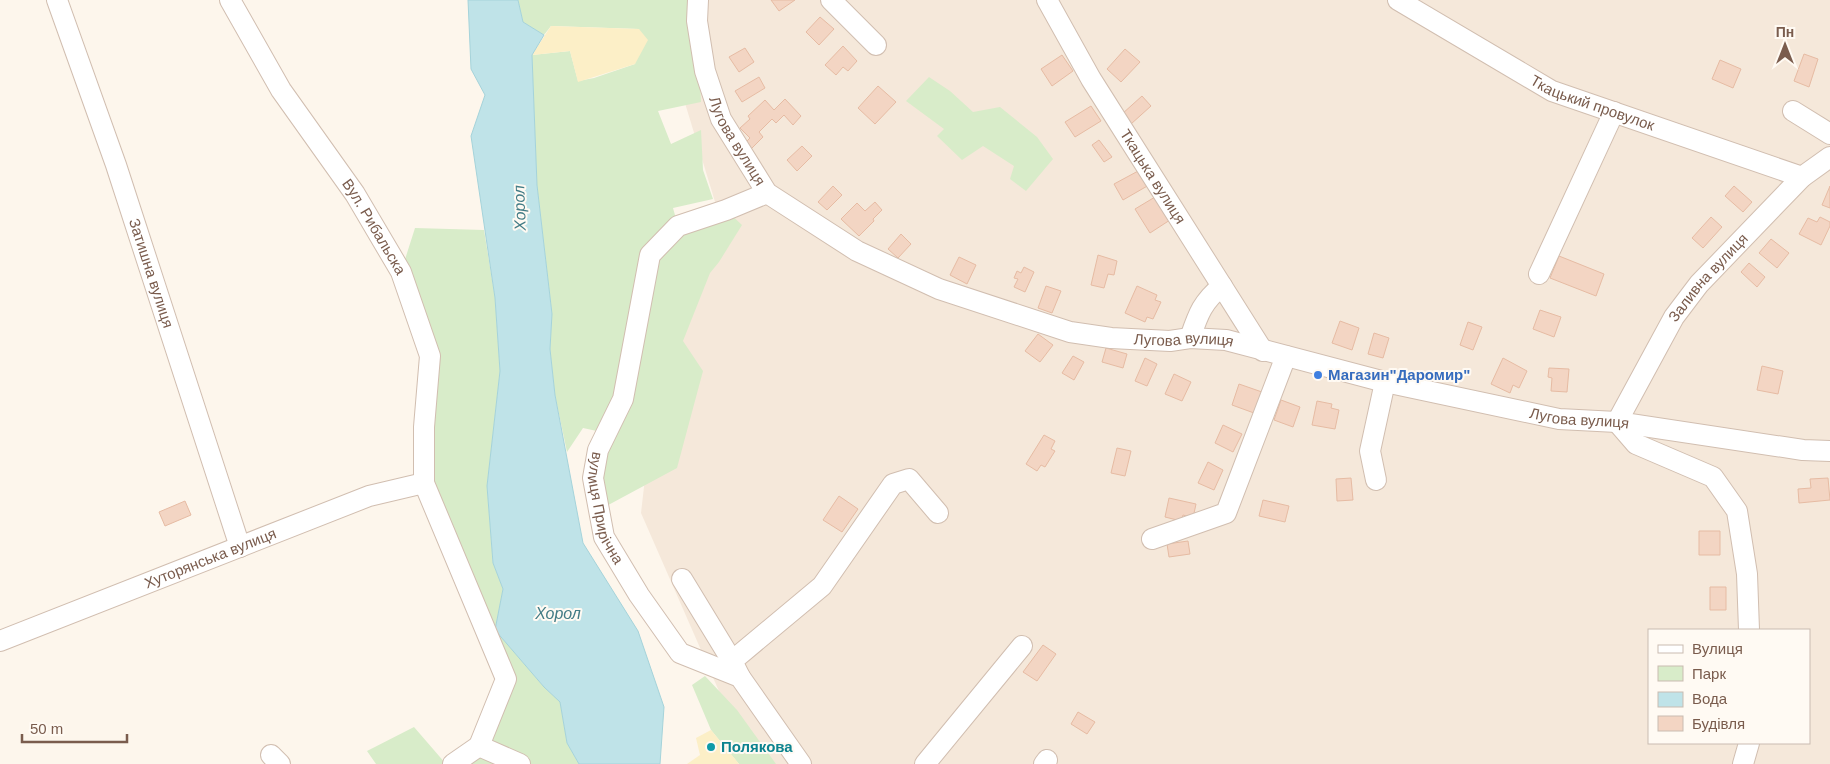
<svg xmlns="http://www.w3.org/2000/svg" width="1830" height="764" font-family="Arial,sans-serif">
<rect width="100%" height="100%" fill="#fdf6ec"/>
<path fill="#f5e8da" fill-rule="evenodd" d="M659,0H1830V764H760L736,730L641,513L654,400L723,228L667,44ZM1649,630H1809V743H1649Z"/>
<path fill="#d8ecc9" d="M518,0H698L697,21L701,102L658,111L671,144L701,130L703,170L713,199L673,208L678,226L726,210L742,225L719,262L710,273L683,341L703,371L677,468L599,510L606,433L583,428L567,452L555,395L550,349L552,314L537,185L532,55L570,51L578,81L594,78L635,64L639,29L551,26L544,35L523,22Z
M929,77L950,91L973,112L1000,107L1037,137L1053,159L1026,191L1010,179L1014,166L983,146L962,160L937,136L944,129L906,101Z
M415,228L484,230L495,298L500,371L487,486L493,563L503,589L495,630L544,687L560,702L567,743L579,764H453L479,746L506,679L427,482L430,356L401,272Z
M705,676L737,710L776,764H739L711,730L692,685Z
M414,727L446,764H376L367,751Z"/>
<path fill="#fcefc7" d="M551,26L639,29L648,40L635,64L578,82L570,51L532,55Z
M711,730L739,764H687L700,755L696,738Z"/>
<path fill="#bfe3e8" stroke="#a5d3da" d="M468,0H518L523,22L544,35L532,55L537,185L552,314L550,349L555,395L583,543L638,631L664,707L660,764H579L567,743L560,702L544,687L495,630L503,589L493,563L487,486L500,371L495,298L471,136L485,95L471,69Z"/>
<path fill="#f3d5c3" stroke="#e6bba3" d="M771,0H795L779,11Z
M820,17L834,29L819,45L806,32Z
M843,46L857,61L848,71L843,67L836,75L825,65Z
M745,48L754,62L739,72L729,57Z
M1125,49L1140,62L1121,82L1107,69Z
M1804,54L1818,59L1809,87L1794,81Z
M1062,55L1073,71L1052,86L1041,69Z
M1720,60L1741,69L1733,88L1712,79Z
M759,77L765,88L742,102L735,91Z
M878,86L896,102L875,124L858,108Z
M1142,96L1151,106L1131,124L1122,114Z
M785,99L801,116L793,125L784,115L776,123L772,119L759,132L763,137L749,151L743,145L750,138L740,128L750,119L748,116L765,100L774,110Z
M1091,106L1101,121L1075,137L1065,122Z
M1099,140L1112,157L1104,162L1092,145Z
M802,146L812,156L797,171L787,160Z
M1140,170L1149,185L1123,200L1114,184Z
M833,186L842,195L827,210L818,202Z
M1734,186L1752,202L1743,212L1725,196Z
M1830,186V208L1822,205Z
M1155,197L1170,220L1150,233L1135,209Z
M875,202L882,210L873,219L874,221L859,236L841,219L857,203L865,211Z
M1711,217L1722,227L1703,248L1692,238Z
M1820,217L1830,222V226L1821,245L1799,234L1808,218L1817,222Z
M901,234L911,244L898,258L888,249Z
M1771,239L1789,253L1777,268L1759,253Z
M1098,255L1117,261L1114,275L1108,274L1104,288L1091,285Z
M1559,256L1604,274L1596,296L1550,278Z
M959,257L976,265L967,284L950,275Z
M1749,263L1765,277L1757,287L1741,272Z
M1024,267L1034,272L1025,292L1014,287L1018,279L1014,278L1017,271L1021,273Z
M1046,286L1061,291L1052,313L1038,308Z
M1137,286L1157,295L1155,300L1161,302L1153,319L1147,317L1145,322L1125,313Z
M1540,310L1561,317L1554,337L1533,329Z
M1340,321L1359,328L1352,350L1332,343Z
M1468,322L1482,327L1473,350L1460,345Z
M1374,333L1389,338L1383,358L1368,354Z
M1038,334L1053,345L1040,362L1025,351Z
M1106,348L1127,354L1123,368L1102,362Z
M1073,356L1084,362L1074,380L1062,373Z
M1145,358L1157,364L1147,386L1135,381Z
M1503,358L1527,371L1519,388L1513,385L1510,393L1491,384Z
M1762,366L1783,371L1778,394L1757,390Z
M1549,368L1569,369L1567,392L1551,391L1552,378L1548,377Z
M1174,374L1191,382L1182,401L1165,394Z
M1239,384L1262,392L1254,413L1232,405Z
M1281,400L1300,407L1293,427L1274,420Z
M1317,401L1332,404L1331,408L1339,410L1335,429L1312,425Z
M1223,425L1242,434L1233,452L1215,443Z
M1044,435L1055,441L1051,449L1055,451L1045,467L1041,465L1037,471L1026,464Z
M1117,448L1131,451L1125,476L1111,473Z
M1208,462L1223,470L1214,490L1198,483Z
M1351,478L1353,500L1337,501L1336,479Z
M1828,478L1830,500L1799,503L1798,489L1811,488L1810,479Z
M839,496L858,509L842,532L823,520Z
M1169,498L1196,504L1193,518L1183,515L1181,521L1165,517Z
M1263,500L1289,506L1285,522L1259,516Z
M185,501L191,515L165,526L159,512Z
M1699,531H1720V555H1699Z
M1188,541L1190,554L1169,557L1167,544Z
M1710,587H1726V610H1710Z
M1043,645L1056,654L1037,681L1023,672Z
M1078,712L1095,722L1087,734L1071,724Z"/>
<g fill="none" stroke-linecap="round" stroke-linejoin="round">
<g stroke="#d1beb0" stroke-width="22">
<g id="minor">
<path id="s1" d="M57,0L116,165L240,547"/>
<path id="s2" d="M230,0L281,90L355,194L401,272L430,356L424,427V483L506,679L479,746L520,764"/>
<path id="s3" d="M698,0L697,21L705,71L721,119L767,193L857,251L939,289L1070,332L1111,338L1170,341L1190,338L1226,340L1385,382L1559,419L1617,422L1803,450L1830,451"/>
<path d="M831,0L876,45"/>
<path id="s4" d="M1047,0L1091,79L1263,351"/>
<path id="s5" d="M1398,0L1552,91L1802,177"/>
<path d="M1793,111L1830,134"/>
<path id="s6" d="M767,193L726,210L678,226L650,255L623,399L598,450L593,478L604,537L639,595L680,653L740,677L801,764"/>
<path d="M1539,274L1614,112"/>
<path d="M1190,338C1198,315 1202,302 1222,286"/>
<path d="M1376,480L1370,451L1385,382"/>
<path d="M1152,539L1226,513L1286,356"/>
<path d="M682,579L732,661"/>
<path id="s7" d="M1749,630L1747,574L1737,511L1713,477L1636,444L1617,422L1674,317L1699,284L1802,177L1830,157"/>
<path id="s8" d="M0,641L369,496L424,483"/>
<path d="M740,677L732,661L822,586L893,484L909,479L938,513"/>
<path d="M271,755L280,764"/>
<path d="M453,764L479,746"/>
<path d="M925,764L1022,646"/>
<path d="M1044,764L1047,760"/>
<path d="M1743,764L1749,743"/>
</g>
</g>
<use href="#minor" stroke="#fff" stroke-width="20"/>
</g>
<circle fill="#3f7fe0" stroke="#fffaf3" stroke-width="2" cx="1318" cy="375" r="5"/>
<circle fill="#0f9aa8" stroke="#fffaf3" stroke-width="2" cx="711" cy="747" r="5"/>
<g text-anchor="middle" stroke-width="4" stroke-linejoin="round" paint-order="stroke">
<g font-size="15" fill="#7a5c4d" stroke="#fffaf3">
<text dy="5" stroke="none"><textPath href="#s5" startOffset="221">Ткацький провулок</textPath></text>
<text dy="5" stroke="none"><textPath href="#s3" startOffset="149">Лугова вулиця</textPath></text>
<text dy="5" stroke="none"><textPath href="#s4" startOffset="206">Ткацька вулиця</textPath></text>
<text dy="5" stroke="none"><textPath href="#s2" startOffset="269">Вул. Рибальска</textPath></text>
<text dy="5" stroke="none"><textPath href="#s1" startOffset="289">Затишна вулиця</textPath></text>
<text dy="5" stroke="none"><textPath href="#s7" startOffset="446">Заливна вулиця</textPath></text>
<text dy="5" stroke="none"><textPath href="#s3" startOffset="659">Лугова вулиця</textPath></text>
<text dy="5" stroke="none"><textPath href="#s3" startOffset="1064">Лугова вулиця</textPath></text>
<text dy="5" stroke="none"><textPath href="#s6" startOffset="399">вулиця Прирічна</textPath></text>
<text dy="5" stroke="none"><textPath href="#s8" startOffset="226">Хуторянська вулиця</textPath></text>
</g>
<g font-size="15" font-weight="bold" fill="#366cbe" stroke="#fffaf3" text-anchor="start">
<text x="1328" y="380">Магазин"Даромир"</text>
</g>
<g font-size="15" font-weight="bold" fill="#0d838f" stroke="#fffaf3" text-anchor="start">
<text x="721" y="752">Полякова</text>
</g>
<g font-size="16" font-style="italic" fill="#437c86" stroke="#fffaf3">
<text transform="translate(519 208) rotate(-92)" y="6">Хорол</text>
<text x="558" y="619">Хорол</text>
</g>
</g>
<rect x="1648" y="629" width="162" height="115" fill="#fffaf3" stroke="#cabbb1"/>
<rect x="1658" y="645" width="25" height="8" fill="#ffffff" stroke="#cabbb1"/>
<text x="1692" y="654" font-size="15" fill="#7a5c4d">Вулиця</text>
<rect x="1658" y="666" width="25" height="15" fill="#d8ecc9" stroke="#cabbb1"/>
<text x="1692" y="679" font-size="15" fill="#7a5c4d">Парк</text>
<rect x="1658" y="692" width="25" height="15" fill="#bfe3e8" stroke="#cabbb1"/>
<text x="1692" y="704" font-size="15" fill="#7a5c4d">Вода</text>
<rect x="1658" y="716" width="25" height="15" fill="#f3d5c3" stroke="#cabbb1"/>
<text x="1692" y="729" font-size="15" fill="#7a5c4d">Будівля</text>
<g transform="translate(1785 45)" stroke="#fffaf3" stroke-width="4" paint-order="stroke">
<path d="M0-4L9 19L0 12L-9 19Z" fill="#7a5c4d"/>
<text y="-8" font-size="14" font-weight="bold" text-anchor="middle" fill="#7a5c4d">Пн</text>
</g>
<path d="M22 734v8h105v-8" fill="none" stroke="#7a5c4d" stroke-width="2.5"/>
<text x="30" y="734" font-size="15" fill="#7a5c4d" stroke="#fffaf3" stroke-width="4" paint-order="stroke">50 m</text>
</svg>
